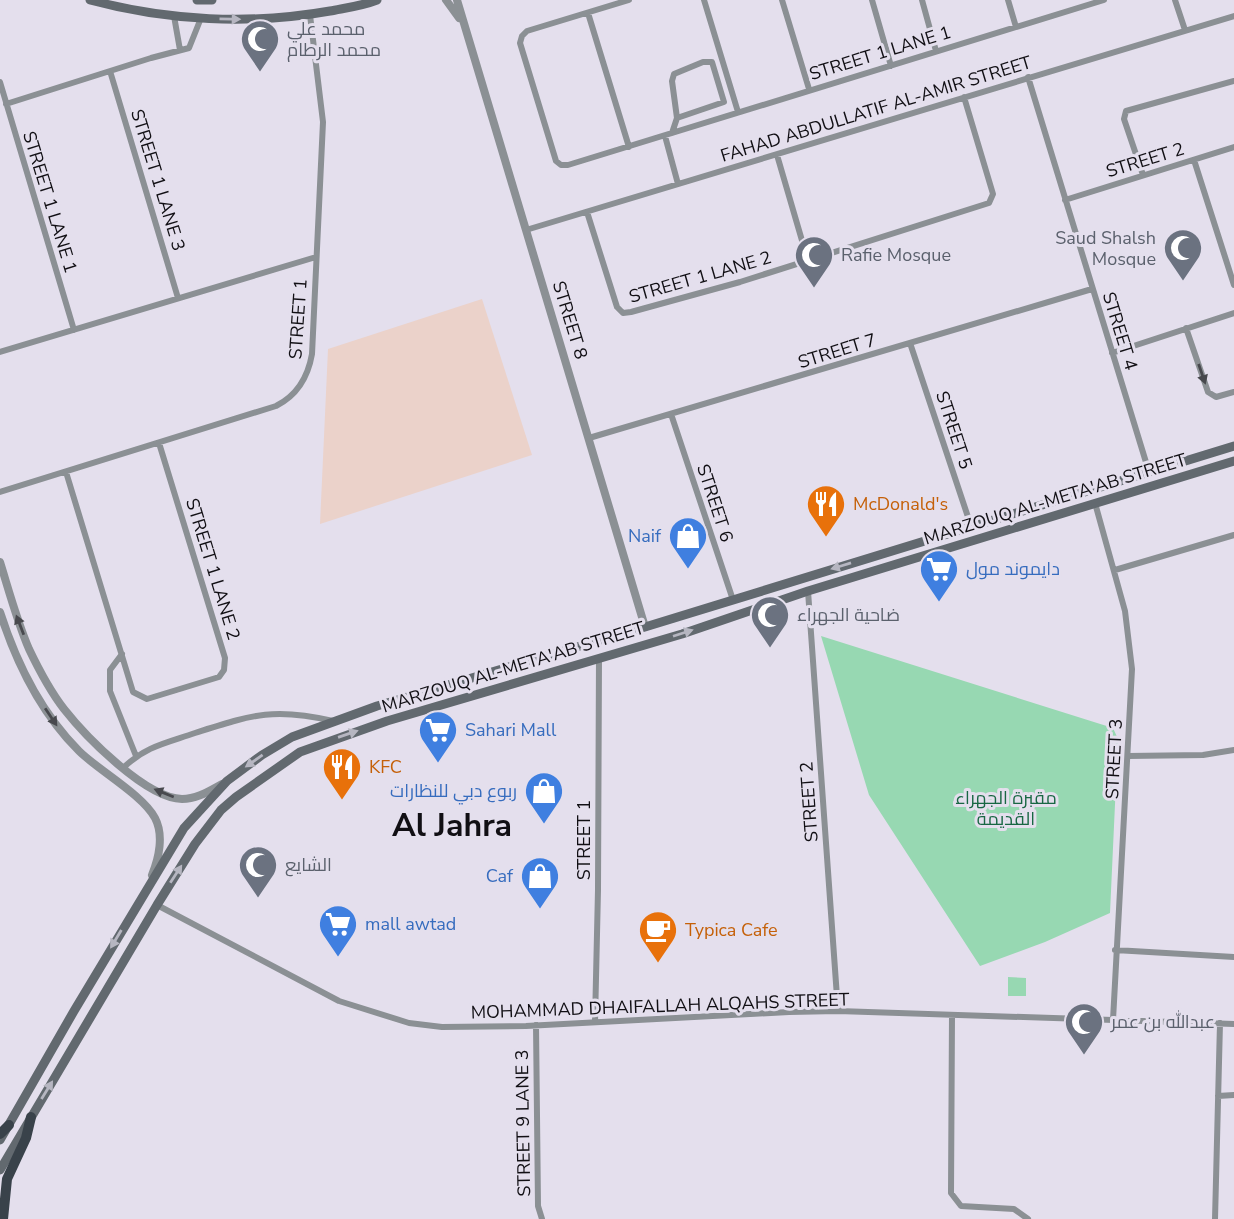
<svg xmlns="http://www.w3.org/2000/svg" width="1234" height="1219" font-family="'Nunito Sans',Cairo,sans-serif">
<rect width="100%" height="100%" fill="#e4dfed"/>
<path fill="#ebd2ca" d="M482,299L532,455L320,524L328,349Z"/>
<path fill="#97d8b2" d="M821,636L1113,728L1118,739L1110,913L1045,942L980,966L869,795Z
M1008,977L1026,978V996H1008Z"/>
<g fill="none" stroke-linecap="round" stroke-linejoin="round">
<path stroke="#8b9094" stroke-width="6" d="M629,0L527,31L522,36L520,43L556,161L561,165H568L1104,0
M704,0L738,112
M782,0L809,89
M872,0L891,66
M922,0L936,51
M1008,0L1016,27
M1175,0L1185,30
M588,13L629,147
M174,16L180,50
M110,71L178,298
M1028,77L1149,472
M0,82L74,330
M6,104L151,58L189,48L201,18
M672,133L677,118L672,81L674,74L703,62H712L724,102L677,118
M665,136L678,184
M777,155L808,261
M1194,160L1234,285
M1143,175L1124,119L1126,111L1234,81
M1065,200L1234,147
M587,212L617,307L623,313L631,312L740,282L989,203L993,194L964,97
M526,230L1234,16
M1186,328L1208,392L1216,397L1234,392
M910,343L971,526
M0,352L316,257
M1112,353L1234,313
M671,414L733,600
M589,438L1092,289
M66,472L133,692L147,699L219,677L224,670L225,658L159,443
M0,492L276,406C298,395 308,377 312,354L323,122L310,15
M1095,503L1125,611L1132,669L1113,1020
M1115,570L1234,535
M808,591L838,1011
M122,654L110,670V691L136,756
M1128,756L1203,755L1234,750
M123,768C146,746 166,743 195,733C252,715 273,707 333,721
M157,905L339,1001L409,1023L442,1027L526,1026L789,1012L838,1011L1234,1024
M1115,950L1234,957
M952,1015L951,1193L961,1206L1014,1209L1028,1219
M595,1022L598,890L599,658
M536,1025L538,1206L542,1219
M1218,1096L1234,1095
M1215,1219L1220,1023"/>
<path stroke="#8b9094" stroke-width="8" d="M446,0L459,18
M457,0L645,627
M0,562C9,591 17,621 29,649C39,670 50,691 64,709C86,737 146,798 182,799C197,799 209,791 222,784
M0,612C16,662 41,713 79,751C98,770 143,795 155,818C164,835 159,858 152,875"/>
<path stroke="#62696f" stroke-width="9" d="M90,0C167,21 251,25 330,11C345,8 362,6 377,0
M197,0H212
M0,1140L74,1011L184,828L227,781L262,755L292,737L377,706L645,627L1234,446
M0,1170L157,905L195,844L221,810L236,797L300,752L387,721L682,634L808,591L1234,461"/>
<path stroke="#39424a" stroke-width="10" d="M0,1134L9,1125
M3,1219L7,1179L26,1138L31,1117"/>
</g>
<defs><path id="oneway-solid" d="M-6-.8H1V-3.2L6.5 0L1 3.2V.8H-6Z" transform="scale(1.75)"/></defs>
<g fill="#b6b6c1">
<use href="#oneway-solid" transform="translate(230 19) rotate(1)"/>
<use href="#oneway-solid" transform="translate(841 566) rotate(163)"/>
<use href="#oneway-solid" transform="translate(683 633) rotate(-18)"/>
<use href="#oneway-solid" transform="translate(348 734) rotate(-19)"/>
<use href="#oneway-solid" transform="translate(254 761) rotate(145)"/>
<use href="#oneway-solid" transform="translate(176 874) rotate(-57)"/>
<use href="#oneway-solid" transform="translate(116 939) rotate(121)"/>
<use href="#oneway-solid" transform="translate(47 1090) rotate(-58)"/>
</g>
<g fill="#48494e">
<use href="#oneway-solid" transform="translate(1202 374) rotate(71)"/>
<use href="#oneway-solid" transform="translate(20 625) rotate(-111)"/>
<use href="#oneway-solid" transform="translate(51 717) rotate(56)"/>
<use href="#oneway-solid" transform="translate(164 793) rotate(-158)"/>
</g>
<defs>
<g id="mosque-pin" transform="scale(2.0125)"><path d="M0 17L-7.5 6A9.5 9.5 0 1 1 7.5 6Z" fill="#6b7280" stroke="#e4dfed"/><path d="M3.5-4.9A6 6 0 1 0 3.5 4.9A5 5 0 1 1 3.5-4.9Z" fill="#fff"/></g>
<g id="restaurant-pin" transform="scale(2.0125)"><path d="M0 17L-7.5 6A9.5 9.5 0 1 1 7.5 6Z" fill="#e8710a" stroke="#e4dfed"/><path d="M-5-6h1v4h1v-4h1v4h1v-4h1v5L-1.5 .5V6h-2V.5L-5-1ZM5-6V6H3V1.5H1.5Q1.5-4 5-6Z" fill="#fff"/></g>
<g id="shop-pin" transform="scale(2.0125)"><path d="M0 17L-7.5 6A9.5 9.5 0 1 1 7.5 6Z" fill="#3f7fe0" stroke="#e4dfed"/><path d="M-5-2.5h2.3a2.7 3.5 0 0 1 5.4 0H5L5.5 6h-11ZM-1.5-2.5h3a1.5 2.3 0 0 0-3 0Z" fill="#fff"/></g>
<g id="supermarket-pin" transform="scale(2.0125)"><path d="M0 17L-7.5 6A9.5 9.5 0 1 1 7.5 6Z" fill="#3f7fe0" stroke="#e4dfed"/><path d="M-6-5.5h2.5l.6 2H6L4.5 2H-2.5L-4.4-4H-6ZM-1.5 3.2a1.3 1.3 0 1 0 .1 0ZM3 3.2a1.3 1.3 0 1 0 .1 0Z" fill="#fff"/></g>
<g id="cafe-pin" transform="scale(2.0125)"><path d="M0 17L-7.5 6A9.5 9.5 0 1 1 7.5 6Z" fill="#e8710a" stroke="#e4dfed"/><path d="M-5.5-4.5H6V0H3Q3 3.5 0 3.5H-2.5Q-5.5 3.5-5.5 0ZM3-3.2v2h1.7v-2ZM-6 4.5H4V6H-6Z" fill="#fff"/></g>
</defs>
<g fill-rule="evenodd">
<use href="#mosque-pin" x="260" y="39"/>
<use href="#mosque-pin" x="1183" y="248"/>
<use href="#mosque-pin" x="814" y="255"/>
<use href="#restaurant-pin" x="826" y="504"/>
<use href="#shop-pin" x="688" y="536"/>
<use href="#supermarket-pin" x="939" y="569"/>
<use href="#mosque-pin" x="770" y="615"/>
<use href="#supermarket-pin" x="438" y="730"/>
<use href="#restaurant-pin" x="342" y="767"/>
<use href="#shop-pin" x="544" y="791"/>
<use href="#mosque-pin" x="258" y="865"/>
<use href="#shop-pin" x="540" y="876"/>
<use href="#supermarket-pin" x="338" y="924"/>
<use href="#cafe-pin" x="658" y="930"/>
<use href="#mosque-pin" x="1084" y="1022"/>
</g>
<g text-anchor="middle" stroke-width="6" stroke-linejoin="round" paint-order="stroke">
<g font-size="18" fill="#5b616d" stroke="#e4dfed" text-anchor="start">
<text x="287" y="35">محمد علي<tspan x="287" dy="21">محمد الرطام</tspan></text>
<text x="1156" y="244" text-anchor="end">Saud Shalsh<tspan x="1156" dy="21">Mosque</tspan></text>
<text x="841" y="261">Rafie Mosque</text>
<text x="797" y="621">ضاحية الجهراء</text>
<text x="285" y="871">الشايع</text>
<text x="1111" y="1028">عبدالله بن عمر</text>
</g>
<g font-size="18" fill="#110f14" stroke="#e4dfed">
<text transform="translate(880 53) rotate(-17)" y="6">STREET 1 LANE 1</text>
<text transform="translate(876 109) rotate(-17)" y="6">FAHAD ABDULLATIF AL-AMIR STREET</text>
<text transform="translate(1145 160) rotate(-17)" y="6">STREET 2</text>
<text transform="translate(158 180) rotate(73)" y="6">STREET 1 LANE 3</text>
<text transform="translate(50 202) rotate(73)" y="6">STREET 1 LANE 1</text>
<text transform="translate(700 277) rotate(-16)" y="6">STREET 1 LANE 2</text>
<text transform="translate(298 319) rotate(-86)" y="6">STREET 1</text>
<text transform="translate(570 320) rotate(73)" y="6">STREET 8</text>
<text transform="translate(1120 331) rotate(73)" y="6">STREET 4</text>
<text transform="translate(837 351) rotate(-17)" y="6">STREET 7</text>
<text transform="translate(954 430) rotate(72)" y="6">STREET 5</text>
<text transform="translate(1055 499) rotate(-17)" y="6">MARZOUQ AL-META'AB STREET</text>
<text transform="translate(715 503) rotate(72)" y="6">STREET 6</text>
<text transform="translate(213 569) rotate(73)" y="6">STREET 1 LANE 2</text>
<text transform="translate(513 667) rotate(-17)" y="6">MARZOUQ AL-META'AB STREET</text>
<text transform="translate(1114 759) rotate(-87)" y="6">STREET 3</text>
<text transform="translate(809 802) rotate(-94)" y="6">STREET 2</text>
<text transform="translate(584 840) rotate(-90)" y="6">STREET 1</text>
<text transform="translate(660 1006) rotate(-2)" y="6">MOHAMMAD DHAIFALLAH ALQAHS STREET</text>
<text transform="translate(523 1123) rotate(-91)" y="6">STREET 9 LANE 3</text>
</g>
<g font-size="18" fill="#c56008" stroke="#e4dfed" text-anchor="start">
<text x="853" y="510">McDonald's</text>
<text x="369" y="773">KFC</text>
<text x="685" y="936">Typica Cafe</text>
</g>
<g font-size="18" fill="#366cbe" stroke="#e4dfed" text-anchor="end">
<text x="661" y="542">Naif</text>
<text x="966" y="575" text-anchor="start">دايموند مول</text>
<text x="465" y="736" text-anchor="start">Sahari Mall</text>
<text x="517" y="797">ربوع دبي للنظارات</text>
<text x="513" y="882">Caf</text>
<text x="365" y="930" text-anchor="start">mall awtad</text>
</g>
<g font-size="18" fill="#186743" stroke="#e4dfed">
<text x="1006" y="804">مقبرة الجهراء<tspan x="1006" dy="21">القديمة</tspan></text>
</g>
<g font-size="32" font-weight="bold" fill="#110f14" stroke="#e4dfed">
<text x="452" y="836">Al Jahra</text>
</g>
</g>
</svg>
